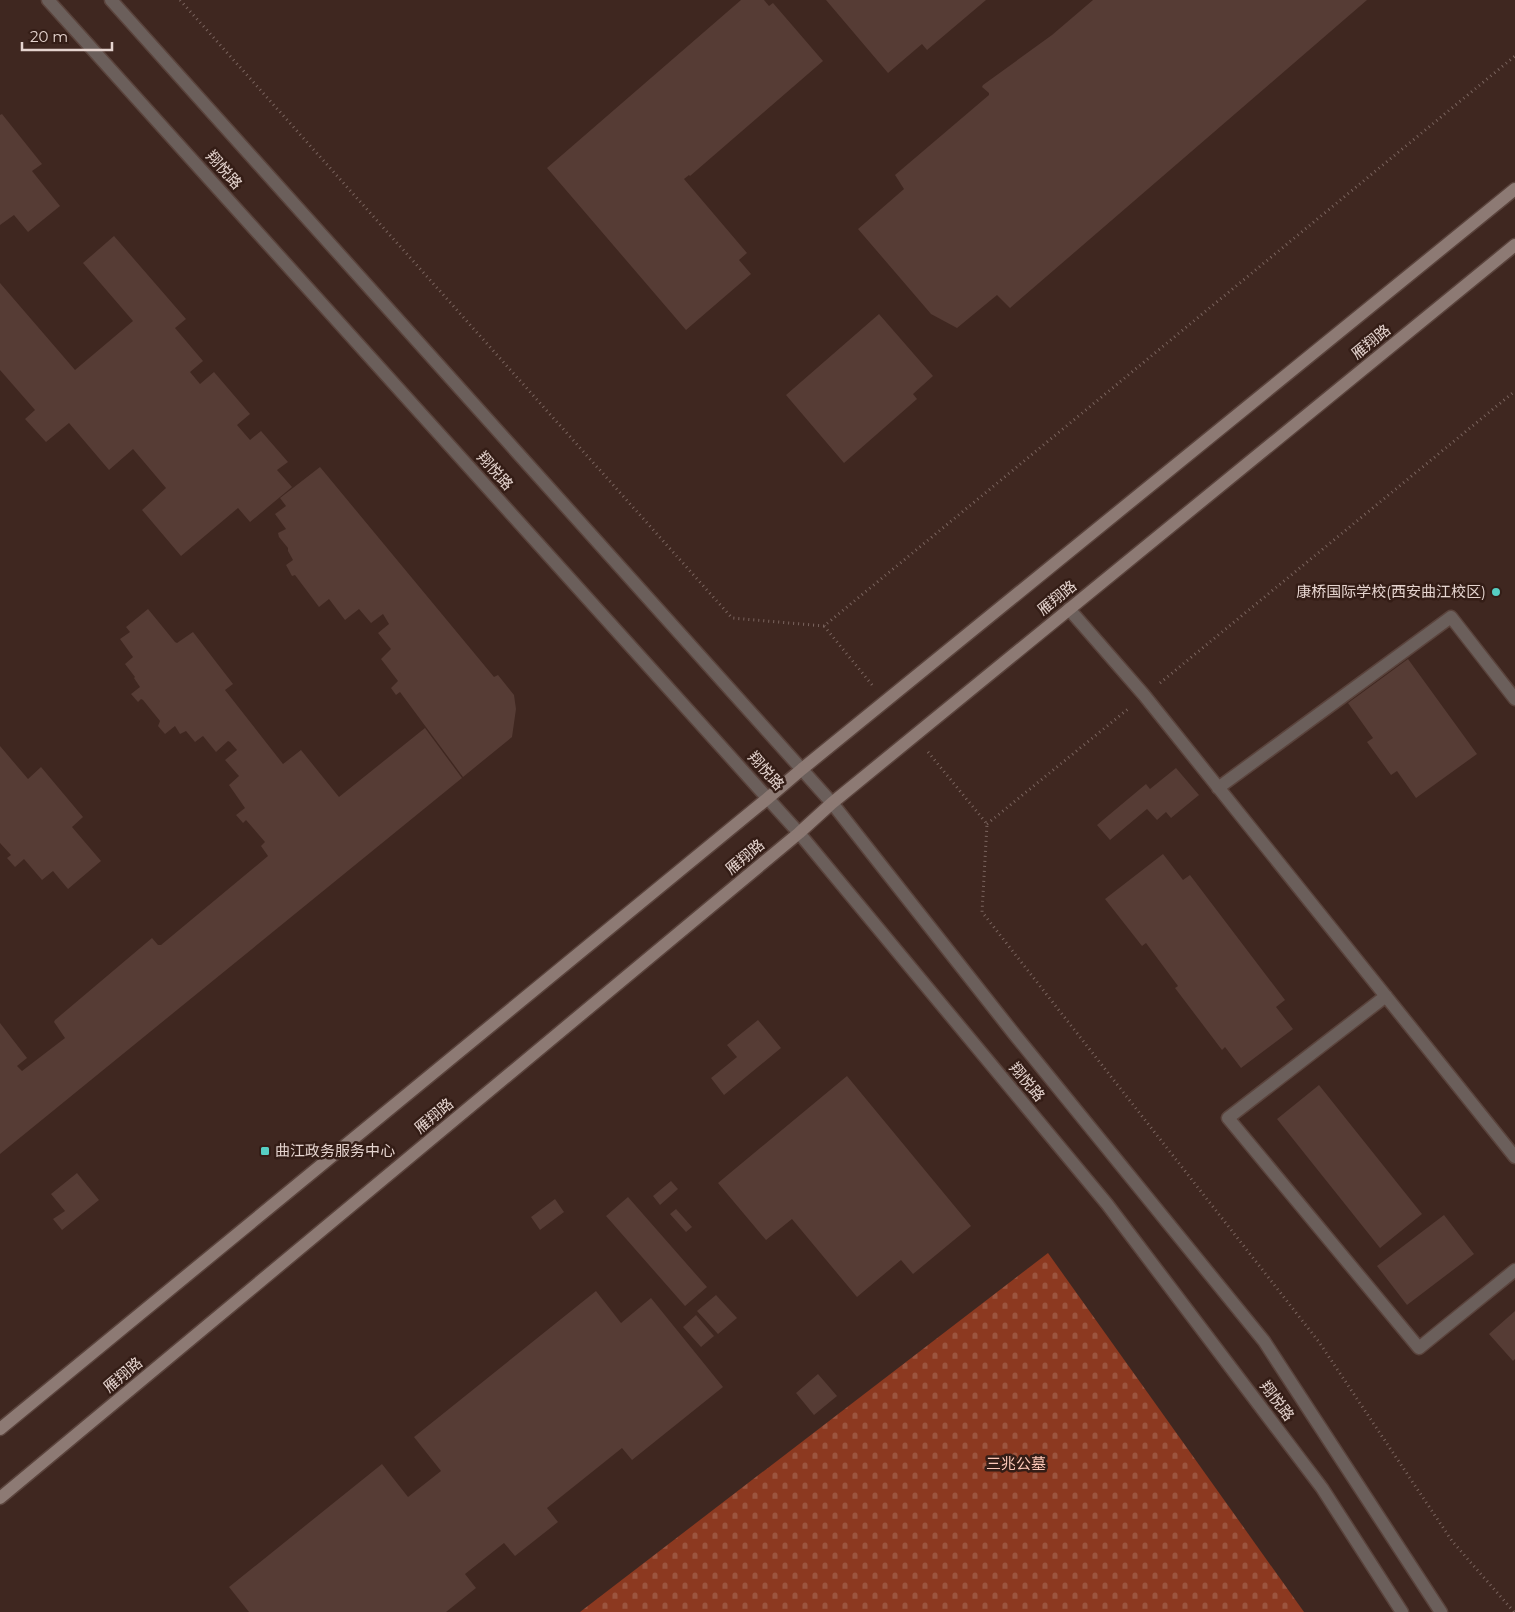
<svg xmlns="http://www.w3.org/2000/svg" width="1515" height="1612" font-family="Montserrat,'Noto Sans SC',sans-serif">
<defs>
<pattern id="cemetery-stones" width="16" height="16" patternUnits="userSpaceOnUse" patternTransform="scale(1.25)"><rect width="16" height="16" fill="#8c3920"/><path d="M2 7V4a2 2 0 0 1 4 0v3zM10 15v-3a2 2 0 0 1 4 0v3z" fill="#9c553f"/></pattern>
</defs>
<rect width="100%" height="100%" fill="#3f2720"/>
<path fill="url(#cemetery-stones)" d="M1048,1253L1304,1612H580Z"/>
<path fill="#563c35" d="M741,0H764L769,6L773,3L823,61L690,176L689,175L684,179L747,253L739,260L751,274L686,330L547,168Z
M826,0H986L927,50L922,44L888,73Z
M1093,0H1367L1010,308L997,295L957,328L931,314L858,229L904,189L895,175L989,95V93L982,87L983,85L1052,35Z
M2,114L42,164L32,171L60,206L28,232L14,215L0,225V115Z
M114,236L186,319L175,328L203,361L190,372L200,384L214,372L250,414L237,425L250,440L261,431L288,462L277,470L292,487L250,522L238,508L181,556L142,510L166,488L133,449L109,470L69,423L46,442L25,419L35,410L0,370V283L75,370L133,321L83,263Z
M879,314L933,376L913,394L917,399L844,463L786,395Z
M320,467L494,677L498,675L514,695L516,709L512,737L463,777L400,692L396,695L391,688L398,681L381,659L391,649L378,633L389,624L383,614L371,623L359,609L345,620L329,599L319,607L295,575L292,576L286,565L293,560L288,551V548L279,537L278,533L286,529L275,514L286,506L280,498Z
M148,609L175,642L177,643L193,632L233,684L225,690L283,764L301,750L339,797L425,728L462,778L0,1154V1023L27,1058L17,1066L22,1071L65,1038L54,1022L55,1020L152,938L158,945H161L268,856L261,846L265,842L246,820L243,823L236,815L245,808L229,785L239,776L225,760L237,750L230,742L228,741L216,752L203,736L195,742L186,731L180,734L175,726L165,734L158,726L160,721L143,700L141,699L138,702L131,694L140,687L134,678L135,677L125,664L133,657L120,639L130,632L126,627Z
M1408,659L1477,754L1416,798L1397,771L1391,775L1367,742L1373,738L1348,703Z
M0,746L28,779L41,767L83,817L72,827L101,861L68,889L53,871L42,880L24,859L15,867L7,858L11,855L0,843Z
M1176,768L1199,795L1171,818L1166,812L1157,820L1147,809L1110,840L1097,825L1146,784L1150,789Z
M1163,854L1183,880L1190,875L1285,1000L1276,1007L1293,1029L1241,1068L1225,1047L1222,1050L1175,988L1178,986L1146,943L1142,946L1105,899Z
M758,1020L781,1048L724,1095L711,1078L737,1057L727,1045Z
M847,1076L971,1226L913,1274L901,1260L857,1297L792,1219L766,1240L718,1183Z
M1319,1085L1422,1214L1380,1248L1277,1119Z
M77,1173L99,1200L62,1230L53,1219L65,1211L51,1194Z
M671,1181L678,1189L660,1205L653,1196Z
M628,1197L707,1287L685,1306L606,1216Z
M555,1199L564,1212L540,1230L531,1217Z
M676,1209L692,1227L686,1232L670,1214Z
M1444,1215L1474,1254L1407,1305L1377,1266Z
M596,1291L621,1323L651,1298L723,1387L632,1460L622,1448L547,1508L558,1522L515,1556L504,1543L465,1574L476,1588L446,1612H249L229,1587L382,1464L408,1497L441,1471L414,1437Z
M716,1295L737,1318L718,1334L697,1311Z
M1515,1311V1359L1513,1361L1489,1334Z
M696,1315L714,1336L701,1347L683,1327Z
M818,1374L837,1396L814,1415L796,1393Z"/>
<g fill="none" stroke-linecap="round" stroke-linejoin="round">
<g stroke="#5a433c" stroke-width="15">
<path id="service" d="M1069,609L1144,695L1515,1157
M1218,788L1451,617L1515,699
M1386,996L1228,1118L1419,1348L1515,1270"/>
</g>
<g stroke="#5a433c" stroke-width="15">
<path id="tertiary" d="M48,0L799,833L1107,1204L1322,1488L1402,1612
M111,0L832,803L1015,1035L1264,1341L1441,1612"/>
</g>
<g stroke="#5a433c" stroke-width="15">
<path id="secondary" d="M0,1429L768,798L802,769L1515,189
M0,1498L799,833L832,803L1515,245"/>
</g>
<path stroke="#7b655f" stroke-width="3" stroke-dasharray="1 4" stroke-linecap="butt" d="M180,0L732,618L824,626L1515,56
M824,626L873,686
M1160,683L1515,391
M928,752L987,824L982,912L1319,1342L1452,1541L1514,1612
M987,824L1128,709"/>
<use href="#service" stroke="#6b5f5b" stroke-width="12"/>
<use href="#tertiary" stroke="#6b5f5b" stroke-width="12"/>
<use href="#secondary" stroke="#8d7a74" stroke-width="12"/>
</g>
<g fill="#56cec3" stroke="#341d16" stroke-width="2">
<circle cx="1496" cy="592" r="5"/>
<rect x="260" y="1146" width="10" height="10" rx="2.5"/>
</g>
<g text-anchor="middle" stroke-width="5" stroke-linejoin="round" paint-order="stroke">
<g font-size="15" fill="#e5d4cf" stroke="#341d16">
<text transform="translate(224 170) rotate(48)" y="5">翔悦路</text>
<text transform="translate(1371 342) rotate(-39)" y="5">雁翔路</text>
<text transform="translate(495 471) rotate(48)" y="5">翔悦路</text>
<text transform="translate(1057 598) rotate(-39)" y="5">雁翔路</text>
<text transform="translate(766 771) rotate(48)" y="5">翔悦路</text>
<text transform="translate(745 857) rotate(-40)" y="5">雁翔路</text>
<text transform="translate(1027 1082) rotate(50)" y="5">翔悦路</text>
<text transform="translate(434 1116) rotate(-40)" y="5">雁翔路</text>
<text transform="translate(123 1375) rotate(-40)" y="5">雁翔路</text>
<text transform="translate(1277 1401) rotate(53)" y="5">翔悦路</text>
</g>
<g font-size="15" fill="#e5d4cf" stroke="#341d16" text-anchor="end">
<text x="1486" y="597">康桥国际学校(西安曲江校区)</text>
<text x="275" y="1156" text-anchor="start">曲江政务服务中心</text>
</g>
<g font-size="15" fill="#fec9b9" stroke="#341d16">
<text x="1016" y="1469">三兆公墓</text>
</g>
</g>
<path d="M22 42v8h90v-8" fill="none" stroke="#e5d4cf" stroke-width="2.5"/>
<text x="30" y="42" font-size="15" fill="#e5d4cf" stroke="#341d16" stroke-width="4" paint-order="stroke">20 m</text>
</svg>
